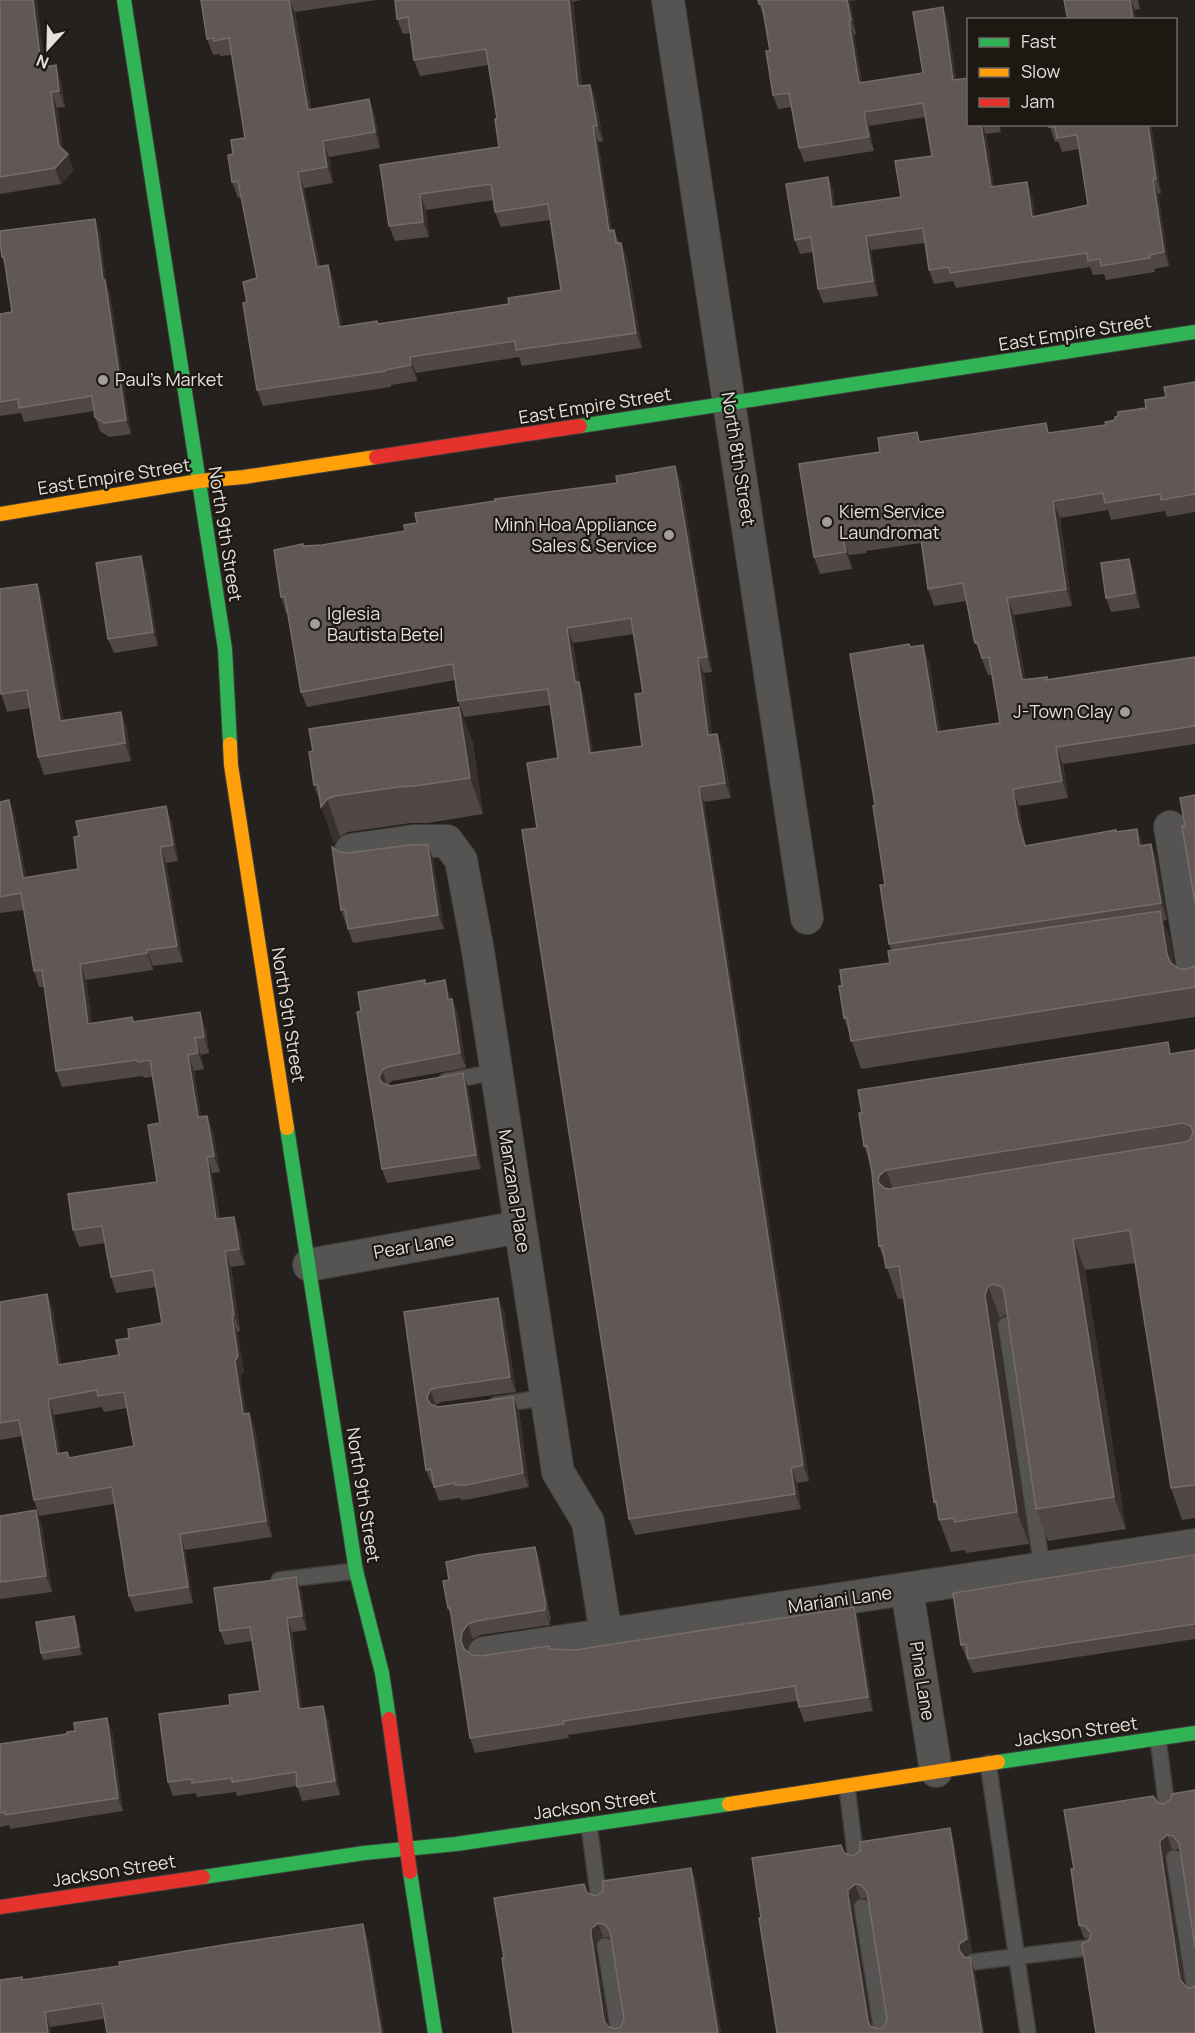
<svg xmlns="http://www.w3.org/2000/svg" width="1195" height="2033" font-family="Manrope,sans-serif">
<rect width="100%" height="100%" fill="#24211e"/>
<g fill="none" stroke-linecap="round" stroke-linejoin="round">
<g stroke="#403e3a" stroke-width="18">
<path id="lane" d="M446,1081L496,1072
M1006,1325L1042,1568
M496,1405L547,1397
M279,1580L356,1571
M1158,1739L1167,1808
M988,1763L1028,2033
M847,1787L856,1860
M589,1825L599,1900
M1174,1858L1195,1992
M862,1907L882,2033
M605,1946L619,2033
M973,1962L1086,1948"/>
</g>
<g stroke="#403e3a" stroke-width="34">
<path id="street" d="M668,0L807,918
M1170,827L1195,980
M351,850L414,841H447L461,860L478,951L558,1472L588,1522L606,1634
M309,1265L520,1227
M907,1590L936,1771
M484,1653L1195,1545"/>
</g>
<g stroke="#403e3a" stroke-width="16">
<path id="fast" d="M124,0L225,649L230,744
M580,426L1195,332
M287,1128L356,1571L382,1673L389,1719
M998,1762L1195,1733
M410,1872L435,2033
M203,1877L364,1853L456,1844L729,1804"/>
</g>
<g stroke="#403e3a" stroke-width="16">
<path id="slow" d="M0,514L199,481L244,477L376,457
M230,744L231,765L287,1128
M729,1804L998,1762"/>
</g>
<g stroke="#403e3a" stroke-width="16">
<path id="jam" d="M376,457L580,426
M389,1719L410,1872
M0,1907L203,1877"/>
</g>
<use href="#lane" stroke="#565452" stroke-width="15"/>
<use href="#street" stroke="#565452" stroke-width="32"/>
<use href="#fast" stroke="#30b455" stroke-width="14"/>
<use href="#slow" stroke="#ff9f0a" stroke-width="14"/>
<use href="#jam" stroke="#e5322d" stroke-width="14"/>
</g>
<path fill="#514744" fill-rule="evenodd" d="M0,0L44,60L47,67L61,81L65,107L57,108L63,149L74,170L61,184L0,194Z
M201,0H376L295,12L311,109L369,99L375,115L380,148L329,157L333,183L304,188L320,266L328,265L334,281L342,326L377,321L379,324L509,304L561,290L550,220L501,227L495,212L494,200L426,210L429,237L395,241L389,226L380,165L499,147L497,119L488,65L420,76L414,60L410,33L403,34L397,19L395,0H581L573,2L582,86L590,85L596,100L603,141L598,142L612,231L614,230L619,243H621L627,258L642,348L522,366L519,357L416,373L417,381L391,385V387L263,406L257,390L247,302L257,278L241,197L238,198L232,182L233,154L245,138L232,55L220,56L219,54L213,55L207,39Z
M758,0H858L850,1L856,34L854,35L862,82L923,73L943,7L948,22L956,80L969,124H999L1001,132L986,134L994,187L1032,196L1035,217L1088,205L1079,149L1062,152L1058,141L1055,142L1049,124H1151L1161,193L1158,194L1169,266L1154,269L1155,272L1106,280L1104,274L1093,275L1090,267L956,288L953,281L934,284L929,270L925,243L871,250L878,296L823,303L818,289L813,252L800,254L795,240L828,177L833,191L835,207L901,197L932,156L926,117L869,126L874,151L804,162L799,148L792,107L778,109L773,95L770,51L765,18H764Z
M1064,0H1138L1140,9L1135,10Z
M95,219L100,233L106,284L110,294L131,434L109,437L100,431L95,417L94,411L24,422L21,413L0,416V314L12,312L5,266L2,257Z
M1195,382V512L1167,517L1165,511L1111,520L1108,510L1060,518L1072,606L1014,615L1025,680L1047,677L1048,679L1195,657V744L1063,764L1068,798L1019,806L1024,838L1026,846L1137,829L1143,846L1151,844L1157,861L1167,920L1163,921L1170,939L1174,965L1179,969H1187L1195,966V1017L861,1069L844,1018L890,963L892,951L889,944L885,885L875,805L910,647L929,662L940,731L1000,723L992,675H988L974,639L966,601L934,606L928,589L921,543L866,551L867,553L849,555L852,569L820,574L814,557L880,452L921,442L1049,433L1106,425L1115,420L1146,408L1166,397Z
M681,482L712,672L704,673L712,735L717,734L723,749L731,798L704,802L809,1481L797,1483L801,1509L635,1535L629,1519L537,828L558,758L551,705L464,717L458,701L455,680L307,707L301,692L288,612L286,613L281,597L304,546L322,545L405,531ZM634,634L643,693L642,746L593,753L584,697L579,682L573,643Z
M1129,559L1134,573L1140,608L1111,612L1106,598Z
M146,570L158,646L114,653L108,639Z
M37,584L43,601L63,720L121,712L127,729L131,761L44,775L38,757L30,708L7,712L1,694Z
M459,707L473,743L483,814L428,823H411L348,832L340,836L334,843L314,785Z
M0,802L15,816L26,877L78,869L172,822L178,861L166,863L183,962L153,966V970L86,980L92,1024L132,1017L133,1022L206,1028L209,1053L201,1055L204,1069L194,1071L201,1117L207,1116L213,1132L220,1172L212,1173L220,1219L240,1233L245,1265L231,1267L240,1331L237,1332L244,1372L240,1377L246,1414L249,1413L255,1429L272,1537L185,1550L193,1603L135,1612L129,1596L114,1504L39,1516L34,1500L22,1436L0,1440V1302L47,1294L53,1310L61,1365L119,1355L129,1338L162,1323L156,1287L116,1293L111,1277L105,1243L79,1247L73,1230L157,1182L160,1123L152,1077L144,1078L143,1076L62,1087L56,1071L44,987H39L34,971L24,910L0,913ZM102,1407L104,1412L127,1408L134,1446L70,1458L60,1453L54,1415Z
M428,845L433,859L444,929L353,943L348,929L347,924H346L341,910L339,852L348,853Z
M426,983L450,995L451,1000L452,999L458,1014L466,1068L392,1081L387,1085L391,1086L468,1087L481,1169L387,1183L382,1169L361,1011Z
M1195,1050V1518L1182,1520L1171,1488L1135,1263L1085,1270L1126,1529L1048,1541L1036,1509L1008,1316L1005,1315L1000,1318L996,1326L1029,1544L966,1553L965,1550L951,1552L939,1520L938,1510L934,1502L903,1299H898L879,1246L872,1173L870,1163L864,1146L1172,1054Z
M498,1298L504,1312L516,1392L441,1402L436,1405L435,1406L438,1407L519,1411L529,1487L471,1499L461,1500L460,1498L439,1501L433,1484H432L426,1470L404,1312Z
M36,1510L42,1526L52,1592L0,1599V1516Z
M1195,1555V1639L973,1673L961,1645Z
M540,1561L551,1620L550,1621V1625L481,1635L473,1639L468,1646L467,1651L472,1655L481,1656L550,1649L575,1650L854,1607L859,1621L873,1711L804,1722L799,1707L798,1701L568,1735L569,1738L475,1753L470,1738L451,1617L448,1608Z
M301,1590L307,1630L292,1632L302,1709L328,1719L340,1795L302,1801L297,1786L237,1796L236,1792L197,1797L196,1793L173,1796L168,1782L230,1705L260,1691L252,1641L225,1645L220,1631Z
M74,1616L77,1624L82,1655L43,1660L41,1653Z
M112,1731L123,1811L10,1829L9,1825L0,1827V1744Z
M1171,1799L1180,1852L1178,1849H1172L1165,1854L1164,1860L1184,1984L1195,2033L1089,1939L1084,1938L1079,1925L1074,1869L1158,1803L1164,1804Z
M950,1828L954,1842L972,1952L965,1957L975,1972L984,2033H777L761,1918L844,1853L853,1856ZM860,1898H866L868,1901L887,2019L884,2027L878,2029L871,2027L852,1909L853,1903Z
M696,1881L721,2033H513L504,1958L587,1893L596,1896ZM603,1937H609L611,1940L624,2019L621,2027L615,2029L608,2027L595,1948L596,1942Z
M368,1940L384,2033H107L104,2019L50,2027L24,1980Z"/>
<path fill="#38312e" d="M33,0H37L44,60L48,71L50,83L40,56Z
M289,0L295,12L313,125L308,110Z
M569,0H572L573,2L584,102L578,86Z
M847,0H850L856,34L851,20Z
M1130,0H1131L1135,10L1136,20H1133Z
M943,7L948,22L958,94L953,80Z
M849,21L854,35L864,97L859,83Z
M56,65L61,81L65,107L59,91Z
M590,85L596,100L603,141L597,126Z
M51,92L57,108L64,158L68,154L74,170L61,184L55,168L59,146Z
M369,99L375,115L380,148L375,132Z
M864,112L869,126L874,151L869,137Z
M981,124H982L986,134L996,201L991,187Z
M1148,124H1151L1161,193L1156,179Z
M593,126L598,142L614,247L609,231Z
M323,141L329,157L333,183L327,167Z
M298,172L304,188L323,283L317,267Z
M828,177L833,191L837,221L832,207Z
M1153,179L1158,194L1169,266L1164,252Z
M1027,182L1032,196L1037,231L1032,217Z
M420,194L426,210L429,237L423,222Z
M95,219L100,233L106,284L110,294L131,434L126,420L103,280Z
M866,236L871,250L878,296L873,281Z
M621,243L627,258L642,348L636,333Z
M328,265L334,281L345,343L339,327Z
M410,357L416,373L417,381L411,365Z
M675,466L681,482L712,672L707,657Z
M1053,501L1060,518L1072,606L1066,589Z
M843,538L849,555L852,569L846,552Z
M141,556L146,570L158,646L153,632Z
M1129,559L1134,573L1140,608L1135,593Z
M37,584L43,601L67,739L60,721Z
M1007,598L1014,615L1029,697L1022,680Z
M567,628L573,643L579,682L584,697L596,769L590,753L575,682Z
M923,645L929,662L943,749L937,732Z
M698,658L704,673L714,751L708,735Z
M459,707L473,743L483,814L470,778Z
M121,712L127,729L131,761L125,743Z
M717,734L723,749L731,798L725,783Z
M1056,747L1063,764L1068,798L1062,781Z
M699,787L704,802L809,1481L803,1465Z
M1013,789L1019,806L1024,838L1031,863L1018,821Z
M327,799L340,836L334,843L321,807Z
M9,800L15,816L29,894L23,878Z
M166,806L172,822L178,861L173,845Z
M1137,829L1143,846H1139Z
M1151,844L1157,861L1167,920L1161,903Z
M428,845L433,859L444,929L438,915Z
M160,847L166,863L183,962L177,946Z
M1160,911L1170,939L1177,983L1167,954Z
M147,950L153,966V970L147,953Z
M80,964L86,980L94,1040L88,1024Z
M445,980L450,995L453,1015L448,1000Z
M452,999L458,1014L466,1068L460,1053Z
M200,1012L206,1028L209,1053L204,1037Z
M195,1038L201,1055L204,1069L198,1053Z
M188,1055L194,1071L204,1133L198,1117Z
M382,1070L387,1084L384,1092L379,1078Z
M463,1073L468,1087L481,1169L476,1155Z
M207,1116L213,1132L220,1172L214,1156Z
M207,1157L212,1173L222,1235L216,1219Z
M886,1170L897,1201L890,1207L878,1182L879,1176Z
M234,1217L240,1233L245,1265L239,1249Z
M1073,1239L1085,1270L1126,1529L1114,1497Z
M225,1251L231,1267L240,1331L234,1315Z
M988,1286L1000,1318L996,1326L1029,1544L1017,1512L985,1295Z
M47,1294L53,1310L64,1382L58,1365Z
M498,1298L504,1312L516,1392L510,1377Z
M232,1316L237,1332L244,1372L240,1377L249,1430L243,1414L235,1361Z
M430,1390L436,1405L432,1413L427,1398Z
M513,1397L519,1411L529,1487L523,1473Z
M48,1399L54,1415L63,1470L57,1454Z
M249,1413L255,1429L272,1537L266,1521Z
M791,1468L797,1483L801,1509L795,1494Z
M36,1510L42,1526L52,1592L46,1576Z
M180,1534L185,1550L193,1603L188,1587Z
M535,1547L540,1561L551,1620L546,1606Z
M296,1577L301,1590L307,1630L302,1616Z
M544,1607L550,1621V1625Z
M854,1607L859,1621L873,1711L868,1697Z
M74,1616L77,1624L82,1655L79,1647Z
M287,1618L292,1632L304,1723L299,1709Z
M468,1624L473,1639L468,1646L466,1655L461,1641L462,1632Z
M323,1706L328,1719L340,1795L335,1781Z
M107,1718L112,1731L123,1811L118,1798Z
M950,1828L954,1842L972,1952L964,1958L959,1950Z
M1167,1835L1172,1849L1165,1854L1164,1860L1185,1994L1180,1980L1160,1846V1841Z
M691,1868L696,1881L721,2033H718Z
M855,1884L860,1898L853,1903L852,1909L872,2033L868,2021L848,1895V1890Z
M598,1923L603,1937L596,1942L595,1948L609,2033L604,2021L591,1934V1929Z
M363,1924L368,1940L384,2033H381Z
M970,1958L975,1972L984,2033H982Z
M45,2012L50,2027L51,2033H48Z"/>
<path fill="#615755" stroke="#756c6a" stroke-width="1.5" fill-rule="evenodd" d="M0,0H33L40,56L43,55L44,67L56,65L59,91L51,92L59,146L68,154L55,168L0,177Z
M201,0H289L308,110L369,99L375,132L323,141L327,167L298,172L317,267L328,265L339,327L377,321L378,324L509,304L508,298L561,290L548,204L495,212L491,184L420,194L423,222L389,226L380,165L499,147L495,119H497L486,49L414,60L408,17L397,19L395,0H569L578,86L590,85L597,126H593L609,231L614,230L616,243H621L636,333L516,350L515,341L410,357L411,365L385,370V371L257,390L243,303L247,302L243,282L257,278L238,181L232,182L228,155L233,154L231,140L245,138L229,38L214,41L213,38L207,39Z
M758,0H847L851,20L849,21L859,83L923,73L913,12L943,7L953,80L969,78V124H981L991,187L1027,182L1032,217L1088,205L1077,135L1057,138L1055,127H1049V124H1148L1156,179H1153L1164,252L1149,255L1150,258L1101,266L1100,259L1088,261L1087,253L950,273L949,267L929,270L923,228L866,236L873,281L818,289L811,237L795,240L786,184L828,177L832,207L901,197L895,161L932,156L923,103L864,112L869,137L799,148L789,93L773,95L766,51H770L762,4H759Z
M1064,0H1130L1133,20H1068Z
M95,219L103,280H105L126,420L104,423L95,417L92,396L19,408L18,399L0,402V314L12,312L4,257H2L0,241V231Z
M1195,382V494L1161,500L1160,494L1105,503L1103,493L1053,501L1066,589L1007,598L1022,680L1047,677L1046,680L1195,657V726L1056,747L1062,781L1013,789L1018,821L1025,846L1116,830V832L1137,829L1139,846L1151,844L1161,903L889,944L880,885H885L873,806L875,805L850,654L909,644L910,647L923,645L937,732L1000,723L989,657L982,658L978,643H975L974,639L963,583L928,589L919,525L860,534V536L843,538L846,552L814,557L799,464L880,452L878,438L917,432L919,442L1046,423L1048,433L1106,425L1105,422L1115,420V417L1118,416V412L1146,408L1145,400L1166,397L1164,387Z
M675,466L707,657L698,658L708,735L717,734L725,783L699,787L803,1465L791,1468L795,1494L629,1519L522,830L537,828L527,763L558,758L548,689L458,701L453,664L301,692L285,597H281L274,550L303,544V546L322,545L405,531L404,525L417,523L415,513L495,501V499L617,483L616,476ZM631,618L643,693L635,694L642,746L590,753L579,682H575L567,628Z
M141,556L153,632L108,639L96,563Z
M1129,559L1135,593L1106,598L1101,563Z
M37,584L60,721L121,712L125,743L38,757L27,690L1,694L0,689V589Z
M459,707L470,778L414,786L398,787L335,796L327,799L321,807L318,784L314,785L309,752L313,751L309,729Z
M1195,795V903L1182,826H1185L1180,798Z
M9,800L23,878L78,869L74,837L79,836L76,821L166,806L173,845L160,847L177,946L147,950V953L80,964L88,1024L132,1017L133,1022L200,1012L204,1037L195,1038L198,1053L188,1055L198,1117L207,1116L214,1156L207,1157L216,1219L234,1217L239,1249L225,1251L234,1315L232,1316L238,1356L235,1361L243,1414L249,1413L266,1521L180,1534L188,1587L129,1596L112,1487L34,1500L19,1420L0,1423V1302L47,1294L58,1365L119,1355L116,1340L129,1338L128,1329L162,1323L153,1270L111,1277L102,1226L73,1230L68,1194L157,1182L148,1125L160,1123L150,1060L138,1062L137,1060L56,1071L42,970L34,971L21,893L0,897V802ZM97,1390L98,1396L124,1392L134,1446L69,1458L67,1452L57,1454L48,1399Z
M410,845H428L438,915L348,929L345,909L341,910L332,847L339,852L348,853Z
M1160,911L1167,954L1170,962L1179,969H1187L1195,966V987L851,1041L847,1017L844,1018L839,986H842L840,970L890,963L888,951Z
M425,980V984L445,980L448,1000L452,999L460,1053L387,1067L382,1070L379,1078L382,1083L391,1086L463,1073L476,1155L382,1169L357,1012L361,1011L358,992Z
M1168,1042L1170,1054L1195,1050V1485L1171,1488L1130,1230L1073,1239L1114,1497L1036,1509L1004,1292L1002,1287L994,1284L988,1286L985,1295L1017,1512L955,1522L954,1518L939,1520L936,1501L934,1502L899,1266L886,1268L882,1245L879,1246L872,1173L867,1145L864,1146L859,1113H862L858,1090ZM1183,1123L1191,1126L1193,1132L1190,1140L1185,1142L889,1189L884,1188L878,1182L879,1176L886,1170Z
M498,1298L510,1377L435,1388L430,1390L427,1398L430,1404L438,1407L513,1397L523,1473L466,1485H455V1483L434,1487L431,1469L426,1470L404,1312Z
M36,1510L46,1576L0,1582V1516Z
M535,1547L546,1606L544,1607L545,1610L476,1621L468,1624L462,1632L461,1641L464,1649L472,1655L481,1656L549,1646L550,1649L575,1650L854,1607L868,1697L799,1707L795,1686L563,1721L564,1724L470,1738L450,1608H448L443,1581L449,1580L446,1562L477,1555Z
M1195,1555V1624L968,1659L966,1644L961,1645L953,1593Z
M296,1577L302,1616L287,1618L299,1709L323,1706L335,1781L297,1787L296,1772L232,1782V1778L192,1783V1779L168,1782L159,1714L230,1705L229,1695L260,1691L250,1627L220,1631L214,1588Z
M74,1616L79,1647L41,1653L36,1622Z
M107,1718L118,1798L5,1815V1812L0,1813V1744L67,1734V1732L75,1731L74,1723Z
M1195,1790V1947L1179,1843L1173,1836L1167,1835L1160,1841V1846L1180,1980L1187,1988H1192L1195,1986V2033H1096L1082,1944L1090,1939L1091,1933L1085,1926L1079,1925L1071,1869H1074L1064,1810L1153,1796L1158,1803L1164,1804L1171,1799L1172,1794Z
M950,1828L967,1939L959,1944V1950L964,1957L970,1958L982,2033H777L759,1918H761L752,1858L841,1845L844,1853L853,1856L860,1851V1842ZM855,1884L861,1885L867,1892L887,2019L884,2027L878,2029L870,2026L868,2021L848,1895V1890Z
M691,1868L718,2033H513L502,1958H504L494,1898L584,1884L587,1893L596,1896L603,1891V1881ZM598,1923L604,1924L610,1931L624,2019L621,2027L615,2029L607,2026L604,2021L591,1934V1929Z
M363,1924L381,2033H107L102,2003L45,2012L48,2033H0V1980L22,1977V1980L120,1966L119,1962L229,1944Z"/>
<g fill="#a19d9a" stroke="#1d1812" stroke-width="2">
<circle cx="103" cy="380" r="6"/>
<circle cx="827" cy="522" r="6"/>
<circle cx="669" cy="535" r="6"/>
<circle cx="315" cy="624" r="6"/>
<circle cx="1125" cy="712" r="6"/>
</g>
<g text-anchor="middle" stroke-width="4.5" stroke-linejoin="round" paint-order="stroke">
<g font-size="18" fill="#e4e0dc" stroke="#1d1812">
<text transform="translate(1075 333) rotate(-9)" y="6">East Empire Street</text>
<text transform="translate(595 406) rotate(-9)" y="6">East Empire Street</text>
<text transform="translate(738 459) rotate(81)" y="6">North 8th Street</text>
<text transform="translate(114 477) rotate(-9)" y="6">East Empire Street</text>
<text transform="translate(225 534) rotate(81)" y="6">North 9th Street</text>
<text transform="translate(288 1015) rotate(81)" y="6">North 9th Street</text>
<text transform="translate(514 1191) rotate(81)" y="6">Manzana Place</text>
<text transform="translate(414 1246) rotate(-10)" y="6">Pear Lane</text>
<text transform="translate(363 1495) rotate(81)" y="6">North 9th Street</text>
<text transform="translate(840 1600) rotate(-8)" y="6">Mariani Lane</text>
<text transform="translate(922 1681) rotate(81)" y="6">Pina Lane</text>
<text transform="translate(1076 1732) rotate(-8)" y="6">Jackson Street</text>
<text transform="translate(595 1805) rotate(-8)" y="6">Jackson Street</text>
<text transform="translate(114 1871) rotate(-9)" y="6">Jackson Street</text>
</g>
<g font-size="18" fill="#e4e0dc" stroke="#1d1812" text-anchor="start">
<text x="115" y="386">Paul’s Market</text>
<text x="839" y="518">Kiem Service<tspan x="839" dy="21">Laundromat</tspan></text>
<text x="657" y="531" text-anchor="end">Minh Hoa Appliance<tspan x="657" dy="21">Sales &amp; Service</tspan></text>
<text x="327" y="620">Iglesia<tspan x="327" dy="21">Bautista Betel</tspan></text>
<text x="1113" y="718" text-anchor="end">J-Town Clay</text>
</g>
</g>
<rect x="967" y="18" width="210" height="108" fill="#1d1812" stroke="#6d6863" stroke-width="1.5"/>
<rect x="979" y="38" width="30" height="9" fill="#30b455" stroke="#6d6863" stroke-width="1.5"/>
<text x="1021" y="48" font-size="18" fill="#e4e0dc">Fast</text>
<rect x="979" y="68" width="30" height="9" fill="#ff9f0a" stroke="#6d6863" stroke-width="1.5"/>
<text x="1021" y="78" font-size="18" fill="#e4e0dc">Slow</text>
<rect x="979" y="98" width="30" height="9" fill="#e5322d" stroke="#6d6863" stroke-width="1.5"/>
<text x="1021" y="108" font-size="18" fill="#e4e0dc">Jam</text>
<g transform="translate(48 48) rotate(202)" stroke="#1d1812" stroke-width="4.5" paint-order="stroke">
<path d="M0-4.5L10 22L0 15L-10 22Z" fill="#e4e0dc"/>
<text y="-9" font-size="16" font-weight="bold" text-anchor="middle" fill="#e4e0dc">N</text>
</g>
</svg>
